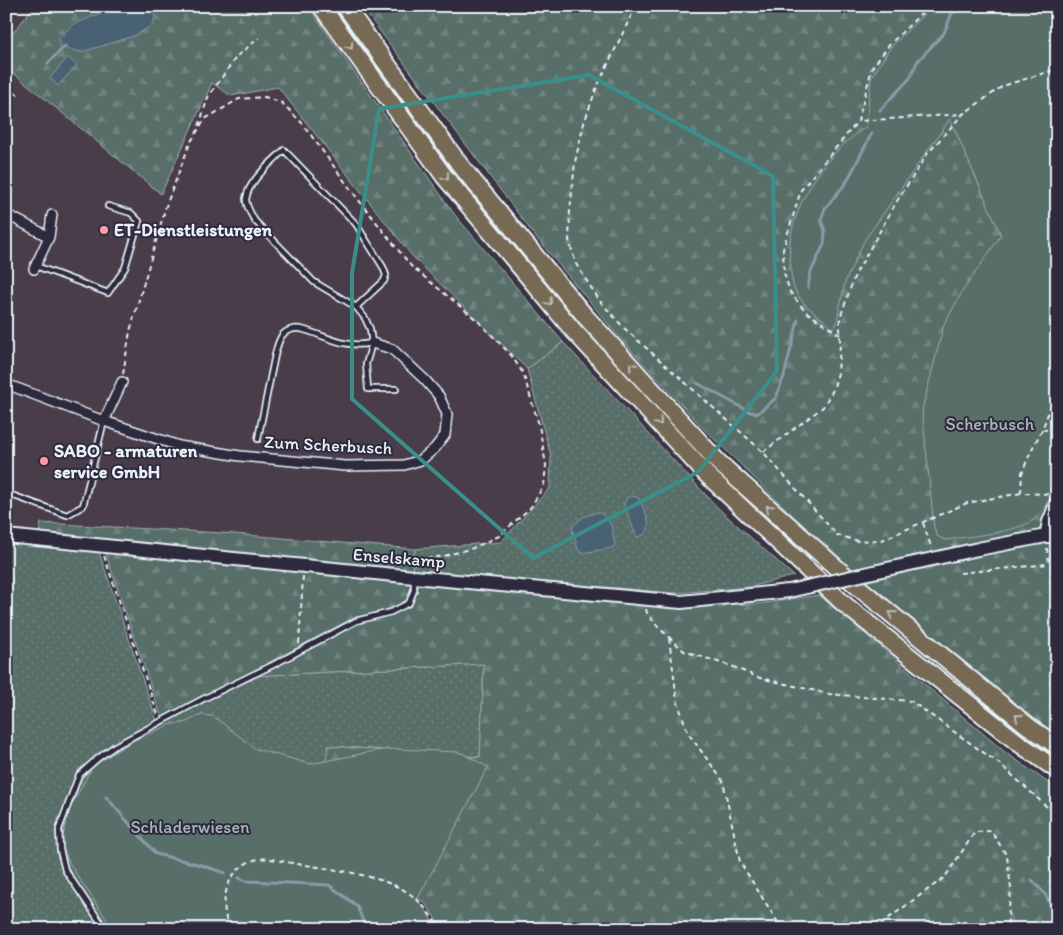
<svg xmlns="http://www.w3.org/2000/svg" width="1063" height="935" font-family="Itim,sans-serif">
<defs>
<pattern id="grass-dots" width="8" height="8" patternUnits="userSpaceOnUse" patternTransform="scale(1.25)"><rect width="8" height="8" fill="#596e68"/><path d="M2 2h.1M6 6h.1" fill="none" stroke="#71837e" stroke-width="1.8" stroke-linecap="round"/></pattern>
<pattern id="forest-firs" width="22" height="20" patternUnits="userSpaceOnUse" patternTransform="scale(1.25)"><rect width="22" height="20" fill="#596e68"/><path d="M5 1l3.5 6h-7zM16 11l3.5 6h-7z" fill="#71837e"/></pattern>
</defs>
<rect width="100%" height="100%" fill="#3b3342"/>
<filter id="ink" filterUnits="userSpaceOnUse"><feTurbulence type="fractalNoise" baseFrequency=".02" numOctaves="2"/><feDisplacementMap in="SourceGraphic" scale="10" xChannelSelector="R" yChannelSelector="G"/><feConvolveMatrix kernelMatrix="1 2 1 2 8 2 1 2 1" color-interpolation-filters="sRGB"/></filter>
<g filter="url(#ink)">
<path fill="#493e48" d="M6,6H34L6,42Z
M6,67L161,194L212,82L231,96L278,87L413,257L527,369L551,456L550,488L501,542L415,549L222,533L42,523L39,533L6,529Z"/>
<path fill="url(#grass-dots)" stroke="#a0b0b0" d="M563,342L720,510L794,576L749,587L675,593L412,571L415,549L501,542L550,488L551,456L527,369Z
M6,540L98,549L157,721L113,744L94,758L77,774L56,831L57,853L63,872L101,929H6Z
M484,664L480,757L328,746L408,896L422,906L438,929H109L67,869L61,851V829L82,775L98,760L117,748L253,676Z"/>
<path fill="url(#forest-firs)" stroke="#a0b0b0" d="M34,6H308L455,215L563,342L527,369L413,257L278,87L231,96L212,83L161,194L6,67V42Z
M361,6H1057V738L1033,721L861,582L704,429L619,337L535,236Z
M41,523L222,533L415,549L412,571L39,533Z
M105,552L412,583C411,589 411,597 406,601C395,611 369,614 355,617L162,719Z
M417,582L681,605L758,604L819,595L1005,752L1057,789V929H442L425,903L411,893L320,799L328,746L480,757L484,664L253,676L356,624L391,613L411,605L417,592Z"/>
<path fill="#596e68" stroke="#a0b0b0" d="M932,6H1057V489C1048,499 1044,511 1033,520C1019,532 965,537 945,540L937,536L934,527L922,410L944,324L964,289L1001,235L950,119L864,241L845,282L836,325L832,328C821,315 802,307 795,290C792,284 791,275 791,268C790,259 789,250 790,241C796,197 829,151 866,127L871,78L891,47Z
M201,715L213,716L256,749L310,764L381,750L397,749L458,752L465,755L488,767L417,900L426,910L436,929H113L71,866L61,844L69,810L91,769L102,760L134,740L172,724L184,723Z"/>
<path fill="#496273" stroke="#899ba8" d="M118,6H149L155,16L153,25L134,36L82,52L62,48L59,39L72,25Z
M68,57L77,65L58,86L50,78Z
M631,496L637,497C644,508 658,532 638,537L636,536L624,504L627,498Z
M598,512C613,520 612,530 615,545L612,548L582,553L578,550L572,527L583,517Z"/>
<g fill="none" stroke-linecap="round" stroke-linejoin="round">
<path stroke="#899ba8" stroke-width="3" d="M48,63L65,46
M880,110L910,78L917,62L944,33L952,13L964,6
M808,288L810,274L824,244L825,231L821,220L825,208L846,183L872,133
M697,383L750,412L758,413L776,398L784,376L798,320
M106,797L156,854L201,865L225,873
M239,878L246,881L329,885L357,906L366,929
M1032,880L1045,894L1057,918"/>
<g stroke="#e8f1f8" stroke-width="8">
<path id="lane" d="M36,266L108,293L125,268L139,221L131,213L108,206
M356,307L384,281L386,275L383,267L356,224L284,150C272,162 248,181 246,199C246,207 251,214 255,221L314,282L356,307L365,318L370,329L372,343L366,364L368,389H396
M258,439C262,417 267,396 271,374C274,362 275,348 281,337C285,330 294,328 301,329C328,336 343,349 372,343
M6,493L67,515L83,506L104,421
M105,929L65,870L60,850L59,829L79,775L97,759L115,746L203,699L273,665L356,621L391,612L409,603L414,590V579"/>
</g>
<g stroke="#e8f1f8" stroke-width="12">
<path id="street" d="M6,214L49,237L34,269
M49,237L52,215
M6,384L104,421L179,446L240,456L345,466L404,465L421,460L435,448L445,435L447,414L439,396L425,380L392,349L372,343
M104,421L122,382"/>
</g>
<g stroke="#e8f1f8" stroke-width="16">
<path id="secondary" d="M6,536L414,577L681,602L789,591
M1046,536L1049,522L1057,502
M878,571L978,549L1046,536H1057"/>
</g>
<g stroke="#e8f1f8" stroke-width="20">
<path id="highway" d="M321,6L444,176L572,329L706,474L844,604L1017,742L1057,770
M345,6L460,165L585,316L718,462L858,587L1028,726L1057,746"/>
</g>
<path stroke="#e8f1f8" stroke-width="2" stroke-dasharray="5 4" stroke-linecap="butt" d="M634,6L632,14L596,89L584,123L575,162L570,211L569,241L576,264L599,300L624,328L763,452L837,535L858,541L882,540L967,503L1021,493L1049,494
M929,6L889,45L872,68L858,121L963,114
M6,88L20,96
M199,126L208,97L237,56L259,38
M840,335L805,311L790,292L784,273L783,249L801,190L858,121
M123,374L130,331L166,206L190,143L205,119L239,99L265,97L282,103L302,123L354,194L411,266L478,321L511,355L523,373L539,425L546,465L544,485L531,507L499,536L473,548L444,556L423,559L415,563V565
M1042,430L1057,429
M763,452L823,407L833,390L838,373L840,345V318L855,275L897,201L928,153L963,114L1003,86L1057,69
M1021,493L1022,473L1031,451L1042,430L1057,389
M923,523L932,549
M1047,548L1049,564L1057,569
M104,556L158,715
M960,573L1049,564
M646,609L647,613L658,627L684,651L731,666L760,678L829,694L911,701L1001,765L1057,816
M669,638L677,700L688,733L723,781L740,862L782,929
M299,644L303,576
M230,929C217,903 227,864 259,859C269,857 283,862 293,863C327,869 382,874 410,894C423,903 431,916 440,929
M874,929L945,877L975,832L991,831L1007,856L1011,889L1007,929"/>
<use href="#lane" stroke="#2f2a3d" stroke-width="4.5"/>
<use href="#street" stroke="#2f2a3d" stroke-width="9"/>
<use href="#secondary" stroke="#2f2a3d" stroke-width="12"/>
<use href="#highway" stroke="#766a54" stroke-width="16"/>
<g stroke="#e8f1f8" stroke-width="16" stroke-linecap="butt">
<path id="secondary-bridge" d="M789,591L878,571"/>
</g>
<use href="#secondary-bridge" stroke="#2f2a3d" stroke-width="12"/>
</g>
<defs><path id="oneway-chevron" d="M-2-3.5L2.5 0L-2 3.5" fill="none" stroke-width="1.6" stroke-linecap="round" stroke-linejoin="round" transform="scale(1.25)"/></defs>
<g stroke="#babbb6">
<use href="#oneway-chevron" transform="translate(350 46) rotate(54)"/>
<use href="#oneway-chevron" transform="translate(446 177) rotate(52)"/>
<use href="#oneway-chevron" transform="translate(549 302) rotate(50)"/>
<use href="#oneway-chevron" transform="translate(632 366) rotate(-132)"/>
<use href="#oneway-chevron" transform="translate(659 422) rotate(47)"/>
<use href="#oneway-chevron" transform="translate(769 508) rotate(-138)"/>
<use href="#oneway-chevron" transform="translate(892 614) rotate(-141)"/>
<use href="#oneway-chevron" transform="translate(1018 717) rotate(-141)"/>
</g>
</g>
<path fill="none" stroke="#3a8f8a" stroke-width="4" stroke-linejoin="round" d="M589,75L773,176L777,371L698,472L533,558L352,399V273L379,109Z"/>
<g fill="#ff9aa2" stroke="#2f2a3d" stroke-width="2">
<circle cx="104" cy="230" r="5"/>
<circle cx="44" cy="461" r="5"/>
</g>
<g text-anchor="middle" stroke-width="4" stroke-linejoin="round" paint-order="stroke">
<g font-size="18" font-weight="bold" fill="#e8f1f8" stroke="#2f2a3d" text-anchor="start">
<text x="114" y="236">ET-Dienstleistungen</text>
<text x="54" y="457">SABO - armaturen<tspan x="54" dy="21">service GmbH</tspan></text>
</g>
<g font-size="18" fill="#a8b6b7" stroke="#2f2a3d">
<text x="990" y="430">Scherbusch</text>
<text x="190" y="833">Schladerwiesen</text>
</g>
<g font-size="18" fill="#e8f1f8" stroke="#2f2a3d">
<text transform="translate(328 445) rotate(3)" y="6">Zum Scherbusch</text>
<text transform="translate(399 558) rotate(5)" y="6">Enselskamp</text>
</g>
</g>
<rect width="1063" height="935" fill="none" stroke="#2f2a3d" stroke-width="25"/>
<rect x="12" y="12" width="1038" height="910" fill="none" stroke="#e8f1f8" stroke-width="2" filter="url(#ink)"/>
</svg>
